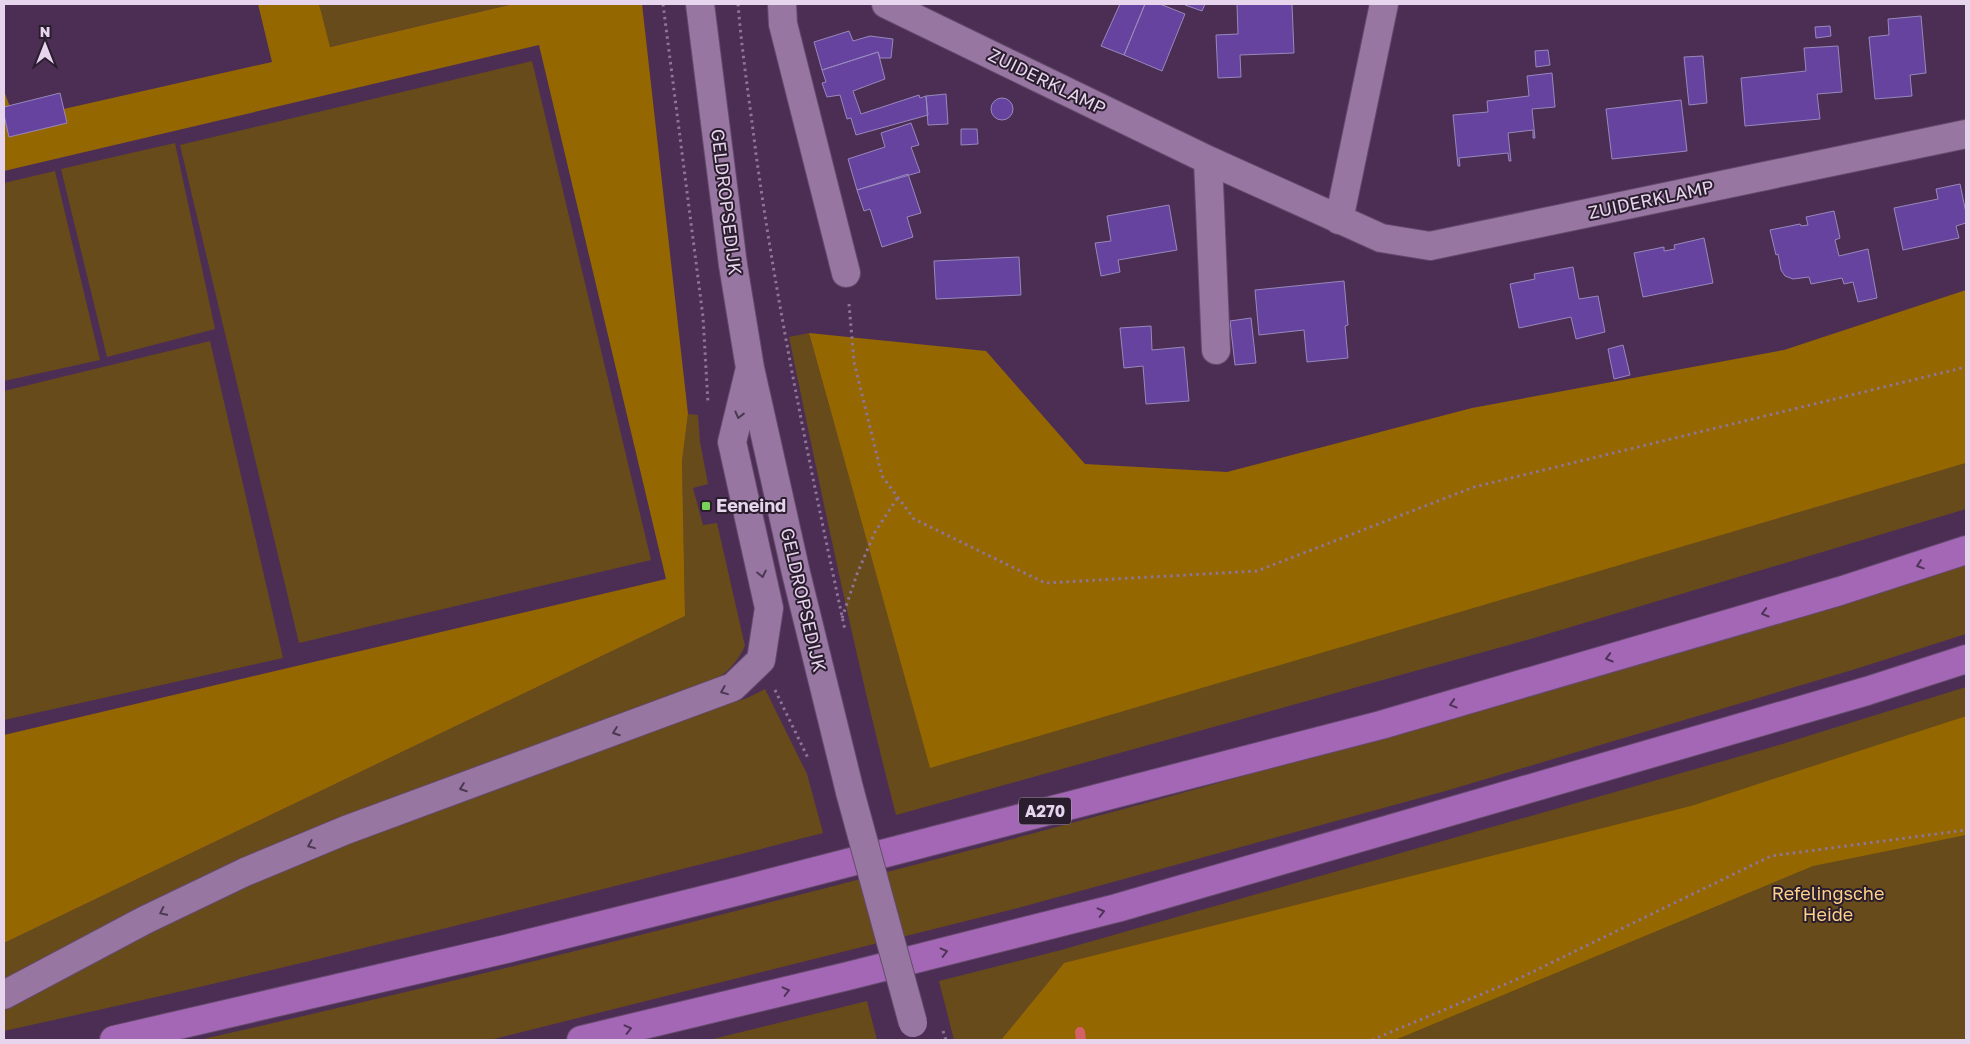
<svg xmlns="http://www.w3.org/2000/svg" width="1970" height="1044" font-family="'Golos Text',sans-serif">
<rect width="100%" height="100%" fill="#4c2e55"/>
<path fill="#674b1a" d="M319,4H513L329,47Z
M532,61L651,560L299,643L180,145Z
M175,143L215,329L107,357L61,169Z
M55,171L100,360L4,381V183Z
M809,333L930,767L1966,463V509L1534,638L896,815C855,657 822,496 789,337Z
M210,341L283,658L4,720V391Z
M688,414L698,415L700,442L708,484L693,488L703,525L717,523L745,646C734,668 724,675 703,687L4,982V943L685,616L682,461Z
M1966,564V634L1849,671L1449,790L1014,909L490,1040H199C648,938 1093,822 1534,693C1679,651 1823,610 1966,564Z
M1966,687V716L1828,762L1966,720V1040H1106L1064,963L1001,1040H954L939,981L1061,950L1769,748Z
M765,689L807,774L823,833C551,903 278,971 4,1031V1006L266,873L719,705C737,703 749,698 765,689Z
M867,1001L877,1040H709Z"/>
<path fill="#956700" d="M258,4H319L330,47L513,4H642L688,414L682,461L685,616L4,943V735L666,579L539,45L4,171V91L15,120L272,62Z
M1966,290V463L930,768L809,333L986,351L1085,464L1227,472L1472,408L1784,350Z
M1966,716V835L1813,866L1395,1040H1001L1064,963L1691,806Z"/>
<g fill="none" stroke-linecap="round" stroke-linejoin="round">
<path stroke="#d36168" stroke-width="10" d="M1080,1032L1081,1040"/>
</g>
<path fill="#66439f" stroke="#9788bb" d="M1120,4H1145L1124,55L1101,46Z
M1145,4H1160L1185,14L1162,71L1124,55Z
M1185,4H1205L1202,11L1185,5Z
M1237,4H1292L1294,53L1240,55L1241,77L1218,78L1216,35L1238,34Z
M1921,16L1926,73L1910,75L1912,96L1875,99L1869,37L1889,35L1888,19Z
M1830,26L1831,36L1816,38L1815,27Z
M849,31L853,41L870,36L893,39L891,58H880L878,52L822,70L814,42Z
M1838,46L1842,92L1817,94L1820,119L1745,126L1741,78L1806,71L1804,48Z
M1548,50L1550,65L1536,67L1535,51Z
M878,52L885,79L853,91L861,114L919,95L920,98L926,96L928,115L856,135L851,118L847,119L840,95L827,97L822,83L826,82L822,70Z
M1703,56L1707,103L1689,105L1684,57Z
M1552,73L1555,107L1532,109L1535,138H1533V130L1508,133L1511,161H1509L1508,153L1459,158L1460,166H1458L1453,115L1488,112L1487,101L1529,96L1527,76Z
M60,93L67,123L9,137L4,115V107Z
M946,94L948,124L928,125L926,96Z
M991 109a11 11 0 1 1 22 0a11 11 0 1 1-22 0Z
M1681,100L1687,151L1612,159L1606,109Z
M911,123L919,145L911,147L920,172L857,190L848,159L885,147L881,133Z
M961,129H977L978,144L961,145Z
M908,174L921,213L907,217L913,237L882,247L870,209L864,211L857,190Z
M1960,184L1966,213V223L1956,226L1959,238L1903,250L1894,208L1938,199L1936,189Z
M1169,205L1177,250L1118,260L1120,272L1101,276L1095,243L1111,241L1107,216Z
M1834,211L1840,238L1835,240L1839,256L1868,249L1877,298L1858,302L1853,282L1844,284L1842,278L1811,284L1809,277L1793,279L1785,276L1781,270L1778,254L1776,255L1770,230L1800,224L1801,226L1808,225L1806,217Z
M1704,238L1713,283L1643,297L1634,253L1664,247V251L1675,249L1674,245Z
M1019,257L1021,295L936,299L934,261Z
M1573,267L1579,299L1598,296L1605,332L1576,339L1571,317L1519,328L1510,284L1535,279L1534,274Z
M1344,281L1348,325L1345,326L1348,358L1307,362L1304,330L1259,335L1255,290Z
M1251,318L1256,363L1235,365L1230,321Z
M1151,326L1152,350L1184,347L1189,401L1146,404L1143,366L1124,368L1120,328Z
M1623,345L1630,375L1614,379L1608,349Z"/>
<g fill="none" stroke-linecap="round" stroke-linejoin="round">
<g stroke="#644a6b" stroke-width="30">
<path id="minor" d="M700,4L733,265L750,368L796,573L850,792
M782,4L783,24L846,273
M886,4L1208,160L1381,238L1430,246L1966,134
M1208,160L1216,350
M1339,220L1384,4
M4,995L145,920L245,872L346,830L733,687L761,660L769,608L732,442L750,368"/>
</g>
<g stroke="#644a6b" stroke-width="30">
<path id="highway" d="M114,1040L506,949L739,891L1381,725L1840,591L1966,550
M581,1040L848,976L1117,908L1867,691L1966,659"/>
</g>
<path stroke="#8e7596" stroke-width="3" stroke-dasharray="2.5 4" stroke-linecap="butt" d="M663,4L703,317L708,403
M738,4C742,54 750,104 756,154C778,314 811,472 845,630
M849,304L854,362L882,476L914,519L1045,583L1257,571L1474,487L1966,367
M842,618L857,574L875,532L898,497
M775,690L808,758
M943,1031L946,1040
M1372,1040L1520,978L1771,856L1966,830"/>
<use href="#minor" stroke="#9876a2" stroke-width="28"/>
<use href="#highway" stroke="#a467b6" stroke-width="28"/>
<g stroke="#644a6b" stroke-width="30" stroke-linecap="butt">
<path id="minor-bridge" d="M850,792L913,1023"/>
</g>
<use href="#minor-bridge" stroke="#9876a2" stroke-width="28"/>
</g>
<defs><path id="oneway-chevron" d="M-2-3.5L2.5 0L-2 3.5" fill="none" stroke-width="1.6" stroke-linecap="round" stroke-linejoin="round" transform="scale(1.25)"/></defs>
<g stroke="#4b3851">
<use href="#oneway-chevron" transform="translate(739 415) rotate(104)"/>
<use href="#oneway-chevron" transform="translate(762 574) rotate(78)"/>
<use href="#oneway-chevron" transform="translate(724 691) rotate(158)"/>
<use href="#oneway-chevron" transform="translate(616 732) rotate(160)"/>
<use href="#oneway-chevron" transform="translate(463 788) rotate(160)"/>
<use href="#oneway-chevron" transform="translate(311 845) rotate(158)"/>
<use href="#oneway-chevron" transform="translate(163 912) rotate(154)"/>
</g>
<g stroke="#4f3357">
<use href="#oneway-chevron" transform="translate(1920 565) rotate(162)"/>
<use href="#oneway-chevron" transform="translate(1765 613) rotate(164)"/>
<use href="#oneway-chevron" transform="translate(1609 658) rotate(164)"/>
<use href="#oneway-chevron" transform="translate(1453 704) rotate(164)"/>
<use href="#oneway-chevron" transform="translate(1101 912) rotate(-14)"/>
<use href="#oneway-chevron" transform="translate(944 952) rotate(-14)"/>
<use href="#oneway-chevron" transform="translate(786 991) rotate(-14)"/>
<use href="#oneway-chevron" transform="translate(628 1029) rotate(-14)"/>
</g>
<rect fill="#78d158" stroke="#2a1d2e" stroke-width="2" x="701" y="501" width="10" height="10" rx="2.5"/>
<g text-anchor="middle" stroke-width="4" stroke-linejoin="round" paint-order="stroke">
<rect fill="#2a1d2e" stroke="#ae9eb4" stroke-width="1" x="1019" y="797.5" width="52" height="27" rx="4"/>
<g font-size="16" font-weight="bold" fill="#e7d5ed">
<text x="1045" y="817">A270</text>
</g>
<g font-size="18" fill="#e7d5ed" stroke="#2a1d2e">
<text transform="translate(1047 82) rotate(26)" y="6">ZUIDERKLAMP</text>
<text transform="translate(1651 200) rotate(-12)" y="6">ZUIDERKLAMP</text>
<text transform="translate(726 202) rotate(83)" y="6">GELDROPSEDIJK</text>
<text transform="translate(803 600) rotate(77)" y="6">GELDROPSEDIJK</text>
</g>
<g font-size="18" font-weight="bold" fill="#e7d5ed" stroke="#2a1d2e" text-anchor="start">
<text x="716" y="512">Eeneind</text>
</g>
<g font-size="18" fill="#fed188" stroke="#2a1d2e">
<text x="1828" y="900">Refelingsche<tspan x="1828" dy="21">Heide</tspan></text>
</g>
</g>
<rect width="1970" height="1044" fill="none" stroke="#e7d5ed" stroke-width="10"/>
<g transform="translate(45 45)" stroke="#2a1d2e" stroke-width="4" paint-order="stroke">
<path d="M0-4L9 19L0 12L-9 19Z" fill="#e7d5ed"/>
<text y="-8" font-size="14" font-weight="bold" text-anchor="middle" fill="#e7d5ed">N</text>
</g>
</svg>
